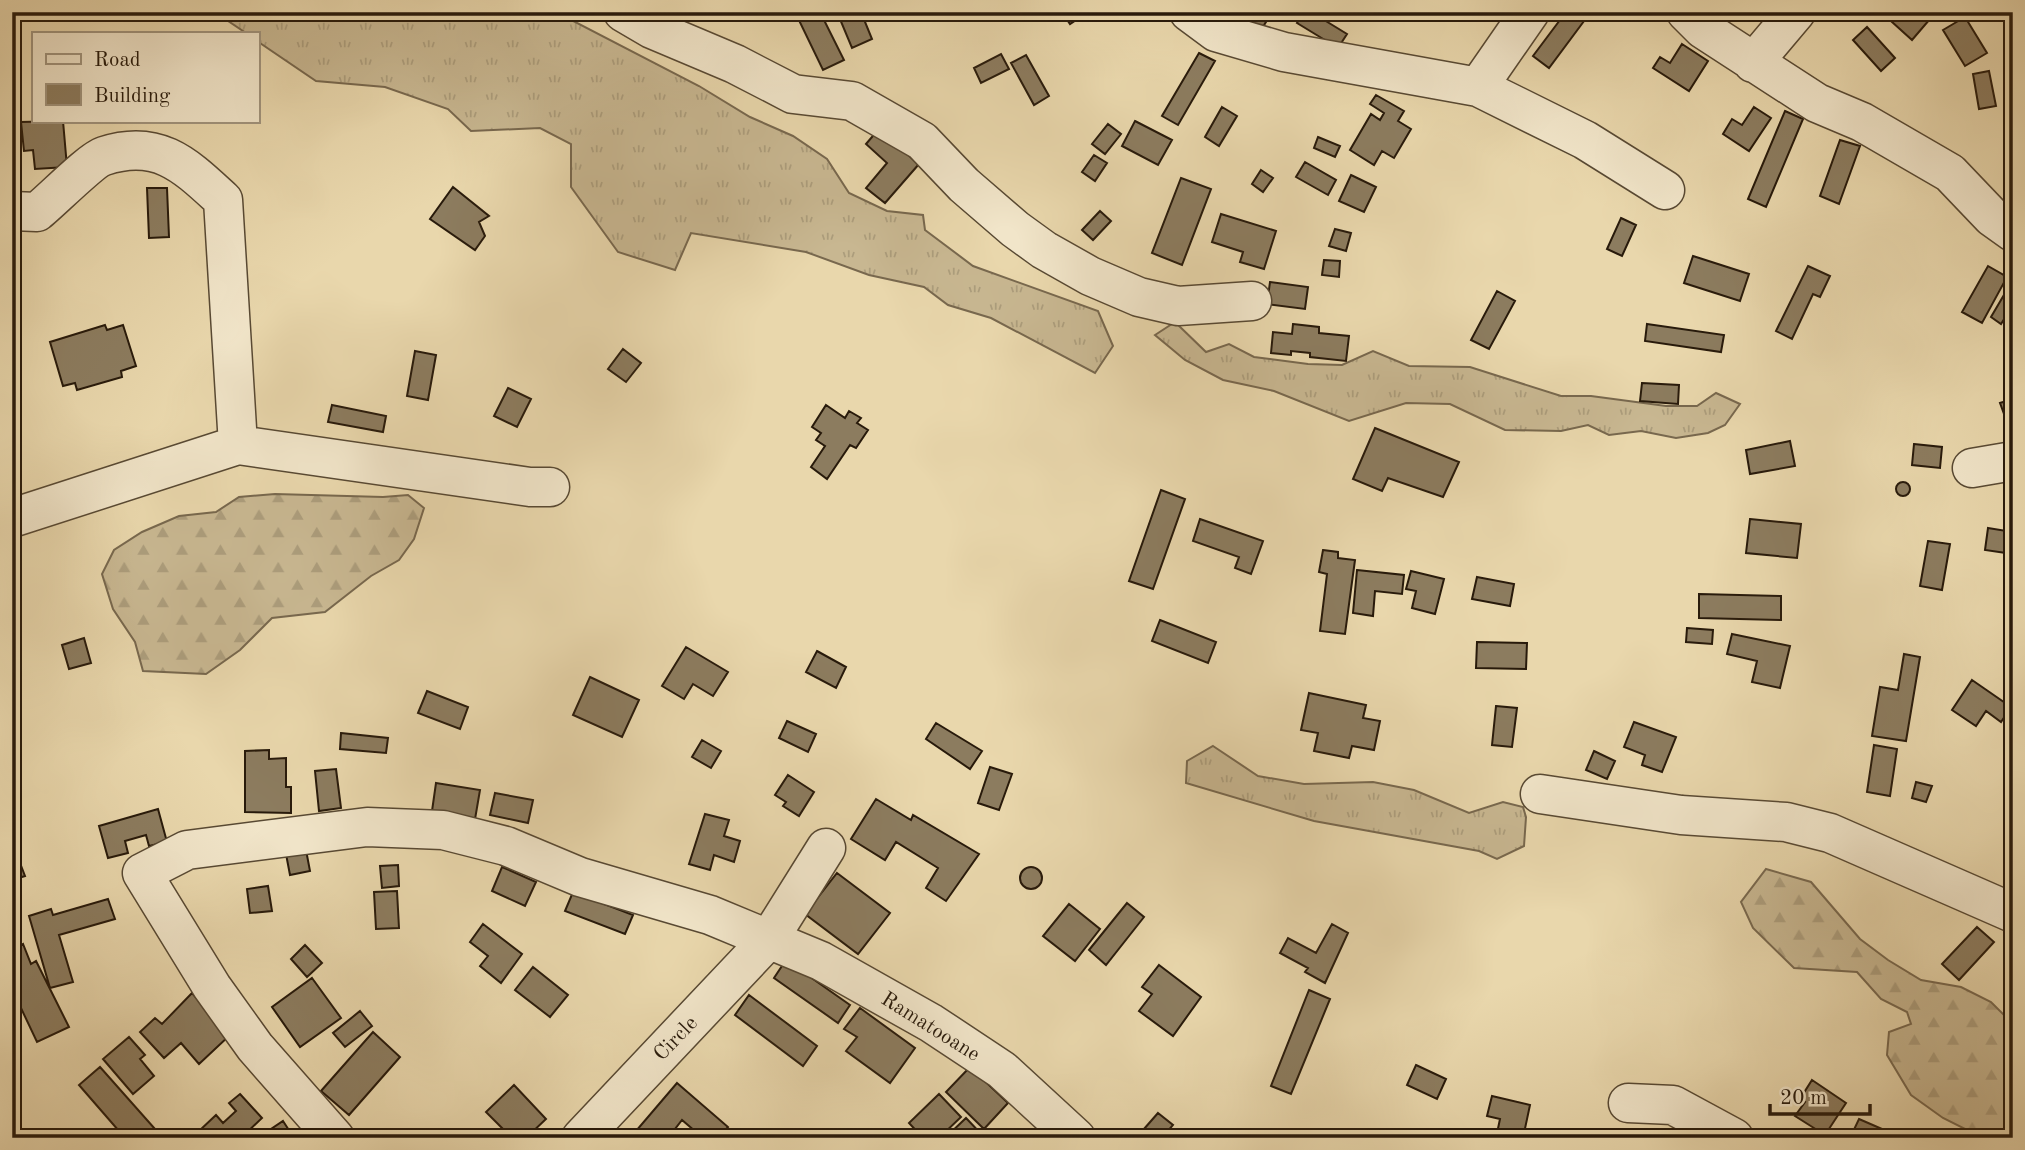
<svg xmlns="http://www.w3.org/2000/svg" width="2025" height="1150" font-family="'Old Standard TT',serif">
<defs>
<pattern id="grass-tufts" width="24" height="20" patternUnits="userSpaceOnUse" patternTransform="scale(1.75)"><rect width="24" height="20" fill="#c8b791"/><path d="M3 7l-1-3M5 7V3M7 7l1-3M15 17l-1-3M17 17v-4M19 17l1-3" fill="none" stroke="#ac9d7c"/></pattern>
<pattern id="forest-firs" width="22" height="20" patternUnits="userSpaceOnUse" patternTransform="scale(1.75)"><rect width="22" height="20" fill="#c8b791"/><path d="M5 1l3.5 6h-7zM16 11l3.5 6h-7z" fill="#ac9d7c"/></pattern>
</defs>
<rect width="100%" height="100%" fill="#e9d7ac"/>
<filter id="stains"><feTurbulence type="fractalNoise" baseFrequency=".00286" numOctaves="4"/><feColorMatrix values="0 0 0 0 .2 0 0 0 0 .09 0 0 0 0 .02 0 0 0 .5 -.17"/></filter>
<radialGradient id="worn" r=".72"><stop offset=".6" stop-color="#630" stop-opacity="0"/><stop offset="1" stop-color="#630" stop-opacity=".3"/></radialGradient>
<path fill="url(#grass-tufts)" stroke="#78684e" stroke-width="2" d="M166,12H556L699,86L750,117L793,136L827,159L849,193L887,211L923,215L925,230L973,266L1098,311L1113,346L1095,373L991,318L948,305L924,287L869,275L806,252L691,233L675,270L618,252L571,187V144L540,128L471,131L448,109L385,87L316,81L257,41V33H246L228,21Z
M1175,322L1206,352L1229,344L1254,357L1308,364L1342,365L1373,351L1409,366L1470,367L1561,396H1591L1666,406H1697L1716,393L1740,404L1725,425L1708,433L1676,438L1641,431L1609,435L1588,425L1561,431L1505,430L1450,404L1406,403L1349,421L1274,391L1223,380L1185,360L1155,335Z
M1213,746L1258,776L1304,784L1373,782L1414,790L1469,813L1503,802L1523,807L1526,817L1524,846L1497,859L1479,851L1314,821L1186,783L1187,761Z"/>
<path fill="url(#forest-firs)" stroke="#78684e" stroke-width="2" d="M275,494L383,497L408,495L424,508L414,539L399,560L371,576L325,612L272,618L240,650L206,674L143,671L135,642L113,609L102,574L114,550L142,532L179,516L216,512L239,497Z
M1766,869L1811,882L1860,939L1888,960L1921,980L1961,987L1991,1002L2013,1024V1138H1983L1943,1118L1911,1095L1887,1055L1889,1032L1911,1024L1907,1012L1881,999L1857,972L1794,968L1753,928L1741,902Z"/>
<path fill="#8c7c5f" stroke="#281a0b" stroke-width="2" d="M663,12H691L673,26Z
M795,12H820L844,60L823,70Z
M837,12H861L872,39L852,48Z
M1062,12H1088L1070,24Z
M1221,12H1272L1258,35Z
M1304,12H1311L1347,34L1338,48L1297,23Z
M1566,12L1590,13L1549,68L1533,56Z
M1881,12H1923L1930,19L1912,40Z
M1965,17L1987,53L1965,66L1943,30Z
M1867,27L1895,58L1881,71L1853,40Z
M1682,44L1708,61L1689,91L1653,68L1660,57L1670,63Z
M1199,53L1215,61L1178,125L1162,116Z
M1001,54L1009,69L981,83L974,68Z
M1026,55L1049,96L1034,105L1011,63Z
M1989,71L1996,106L1979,109L1973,74Z
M1376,95L1404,111L1398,121L1411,129L1394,158L1382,151L1374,165L1350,150L1371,114L1380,120L1384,113L1370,104Z
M1222,107L1237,116L1219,146L1205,137Z
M1754,107L1771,118L1749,151L1723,134L1732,119L1742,125Z
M1785,111L1803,119L1766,207L1748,199Z
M63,121L67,167L35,169L33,150L24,151L21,122Z
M1135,121L1172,140L1158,165L1122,146Z
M12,123L20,161L12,162Z
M1108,124L1121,134L1105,154L1092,144Z
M878,130L919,164L885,203L866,188L887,163L866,144Z
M1318,137L1340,146L1335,157L1314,148Z
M1840,140L1860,146L1839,204L1820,196Z
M1094,155L1107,163L1095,181L1082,172Z
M1305,162L1336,180L1328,195L1296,177Z
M1261,170L1273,178L1263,192L1252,184Z
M1351,175L1376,187L1364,212L1339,201Z
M1181,178L1211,189L1182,265L1152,253Z
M453,187L489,216L479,222L485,236L475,250L430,219Z
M147,188H167L169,237L149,238Z
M1100,211L1111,221L1093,240L1082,230Z
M1221,214L1276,231L1264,269L1240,262L1243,252L1212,242Z
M1621,218L1636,225L1622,256L1607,249Z
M1335,229L1351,233L1346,251L1329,246Z
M1693,256L1749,274L1740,301L1684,283Z
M1324,260L1340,261L1339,277L1322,275Z
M1808,266L1830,276L1820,297L1813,294L1792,339L1776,331Z
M1988,266L2007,277L1982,323L1962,312Z
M1270,282L1308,287L1305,309L1267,304Z
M2011,283L2013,305L2001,324L1991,317Z
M1497,291L1515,301L1489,349L1471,340Z
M1293,324L1319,327V333L1349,336L1346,361L1310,357V353L1291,351V355L1271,353L1273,332L1292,334Z
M1647,324L1724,335L1721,352L1645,341Z
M105,325L107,330L123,325L136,366L121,371L122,377L77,390L75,383L63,386L50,342Z
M623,349L641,363L626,382L608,369Z
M415,351L436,355L428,400L407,396Z
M1642,383L1679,385L1678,404L1640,401Z
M508,388L531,399L517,427L494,416Z
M2013,399V432L2011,433L2000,403Z
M332,405L386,416L383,432L328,422Z
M826,405L845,418L849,411L861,418L857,423L868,430L856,448L850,445L827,479L811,467L825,446L816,440L821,433L812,427Z
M1375,428L1459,462L1443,497L1388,478L1382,491L1353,479Z
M1790,441L1795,466L1750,474L1746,450Z
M1914,444L1942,447L1940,468L1912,465Z
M1896 489a7 7 0 1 1 14 0a7 7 0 1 1-14 0Z
M1161,490L1185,499L1153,589L1129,581Z
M1200,519L1263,541L1251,574L1235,568L1239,557L1193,541Z
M1750,519L1801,524L1797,558L1746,553Z
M1988,528L2013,532V554L1985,550Z
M1928,541L1950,544L1942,590L1920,586Z
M1323,550L1338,552V558L1355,560L1345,634L1320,631L1327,574L1319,572Z
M1357,570L1404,575L1402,594L1375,591L1373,616L1353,613Z
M1411,571L1444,579L1435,614L1412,608L1416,591L1406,589Z
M1477,577L1514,584L1510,606L1472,599Z
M1699,594L1781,596V620L1699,618Z
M1160,620L1216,642L1208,663L1152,641Z
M1687,628L1713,630L1712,644L1686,642Z
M1732,634L1790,646L1780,688L1752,682L1757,661L1727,654Z
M84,638L91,663L69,669L62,645Z
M1477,642L1527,643L1526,669L1476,668Z
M686,647L728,672L713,696L693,684L684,699L662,686Z
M817,651L846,667L836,688L806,672Z
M1904,654L1920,657L1906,741L1872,736L1880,687L1898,690Z
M590,677L639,700L622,737L573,715Z
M1972,680L2011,707L2001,722L1986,711L1976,726L1952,710Z
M427,691L468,707L460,729L418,713Z
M1309,693L1366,705L1363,718L1380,721L1374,750L1352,746L1349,758L1314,751L1318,733L1301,730Z
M1496,706L1517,708L1512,747L1492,745Z
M787,721L816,734L808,752L779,738Z
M1634,722L1676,737L1662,772L1642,765L1645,755L1624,747Z
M936,723L982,751L970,769L926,739Z
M341,733L388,738L386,753L340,749Z
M702,740L721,751L711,768L692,757Z
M1874,745L1897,749L1890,796L1867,792Z
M269,750V759L286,758V787H291V813L245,812V751Z
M1594,751L1615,761L1607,779L1586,770Z
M990,767L1012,774L999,810L978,803Z
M336,769L341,808L319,811L315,771Z
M788,775L814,792L799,816L783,806L786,802L775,795Z
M1916,782L1932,786L1926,802L1912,798Z
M436,783L480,790L474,825L431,818Z
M495,793L533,800L528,823L490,815Z
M876,799L911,820L913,815L979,854L946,901L926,888L938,868L896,842L885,860L851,839Z
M158,809L167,842L149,846L146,835L125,841L128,853L108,858L99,826Z
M705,814L729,820L724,836L740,841L734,862L714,855L710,870L689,864Z
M12,842L25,876L12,880Z
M306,850L310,871L290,875L286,854Z
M398,865L399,886L382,888L380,866Z
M1020 878a11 11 0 1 1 22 0a11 11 0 1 1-22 0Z
M502,867L536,882L525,906L492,891Z
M837,873L890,913L858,954L805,914Z
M268,886L272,911L250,913L247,889Z
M397,891L399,928L376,929L374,892Z
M573,892L633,915L625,934L565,911Z
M108,899L115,919L59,935L73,982L50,988L29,916L51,909L53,915Z
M1127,903L1144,917L1106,965L1089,950Z
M1069,904L1100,929L1075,961L1043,936Z
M483,924L522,954L501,983L480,966L488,956L470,942Z
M1332,924L1348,933L1325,983L1305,972L1308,968L1280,953L1288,938L1316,953Z
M1977,927L1994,942L1959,980L1942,964Z
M12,934L18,947L23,944L31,964L36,961L69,1027L37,1042L12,989Z
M305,945L322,963L307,977L291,959Z
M786,960L850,1005L838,1023L774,978Z
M1159,965L1201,997L1173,1036L1139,1011L1152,994L1142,987Z
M533,967L568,995L550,1017L515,990Z
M312,978L341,1018L300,1047L272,1007Z
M1309,990L1330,999L1291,1094L1271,1086Z
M192,993L230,1035L199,1064L181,1043L164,1058L140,1032L155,1018L162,1024Z
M749,995L817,1046L803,1066L735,1015Z
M860,1008L915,1048L890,1083L846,1051L857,1037L844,1029Z
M360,1011L372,1026L345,1047L333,1033Z
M373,1032L400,1057L349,1115L321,1091Z
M129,1037L145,1055L140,1059L154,1076L133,1094L103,1059Z
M1416,1065L1446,1079L1437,1099L1407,1085Z
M100,1067L163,1138H125L79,1085Z
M970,1067L1008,1103L984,1129L946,1092Z
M1812,1080L1846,1103L1825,1135L1795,1116L1805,1102L1800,1099Z
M677,1083L728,1127L718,1138H703L682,1120L668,1138H630Z
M514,1085L546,1119L526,1138H512L486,1112Z
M240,1094L262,1118L241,1138H206L199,1131L216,1115L223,1123L236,1111L229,1103Z
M939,1094L961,1117L939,1138H923L909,1123Z
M1492,1096L1530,1105L1523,1138H1496L1500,1119L1487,1116Z
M1158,1113L1173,1125L1162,1138H1155L1144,1129Z
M966,1118L985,1138H945Z
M1859,1119L1889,1132L1886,1138H1850Z
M283,1121L294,1138H273L268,1131Z"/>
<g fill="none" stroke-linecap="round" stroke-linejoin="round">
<g stroke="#584933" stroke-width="41">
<path id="minor" d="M623,12L652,29L735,64L793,94L852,101L922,141L964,185L1015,229L1044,250L1090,276L1139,297L1178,306L1252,301
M1189,12L1216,32L1284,52L1478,87L1585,140L1665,190
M1686,12L1703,29L1817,103L1862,122L1950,173L1992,217L2013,232
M1753,63L1796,12
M1478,87L1530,12
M12,211L37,212C51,201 91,160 104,156C159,138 186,166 223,200L238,445
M1972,468L2013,461
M12,518L238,445L530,487H550
M1540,794L1681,815L1786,822L1830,833L2013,913
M1628,1103L1673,1105L1734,1138
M335,1138L255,1047L212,987L142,873L187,850L367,827L443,830L506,846L580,877L710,915L821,961L931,1023L1002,1070L1076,1138
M581,1138L769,939L826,848"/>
</g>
<use href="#minor" stroke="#f1e5c9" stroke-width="38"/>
</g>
<g text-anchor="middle" stroke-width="6" stroke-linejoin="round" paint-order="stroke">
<g font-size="21" fill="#281a0b" stroke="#f1e5c9">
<text transform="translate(931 1026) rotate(32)" y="7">Ramatooane</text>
<text transform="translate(675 1038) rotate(-46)" y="7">Circle</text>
</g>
</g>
<rect width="2025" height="1150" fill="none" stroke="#e9d7ac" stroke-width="42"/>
<rect x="14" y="14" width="1997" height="1122" fill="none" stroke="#281a0b" stroke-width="3.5"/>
<rect x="21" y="21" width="1983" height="1108" fill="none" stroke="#281a0b" stroke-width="2"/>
<rect x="32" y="32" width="228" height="91" fill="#f1e5c9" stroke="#a1947d" stroke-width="2"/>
<rect x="46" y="54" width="35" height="10" fill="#f1e5c9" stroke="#a1947d" stroke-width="2"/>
<text x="94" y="66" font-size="21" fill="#281a0b">Road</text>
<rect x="46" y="84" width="35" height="21" fill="#8c7c5f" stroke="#a1947d" stroke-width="2"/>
<text x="94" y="102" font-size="21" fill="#281a0b">Building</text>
<path d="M1770 1104v10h100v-10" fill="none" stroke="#281a0b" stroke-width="3.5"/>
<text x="1780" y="1104" font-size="21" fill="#281a0b" stroke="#f1e5c9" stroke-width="5" paint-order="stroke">20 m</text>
<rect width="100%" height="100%" filter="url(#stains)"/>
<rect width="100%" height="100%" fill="url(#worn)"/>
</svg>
